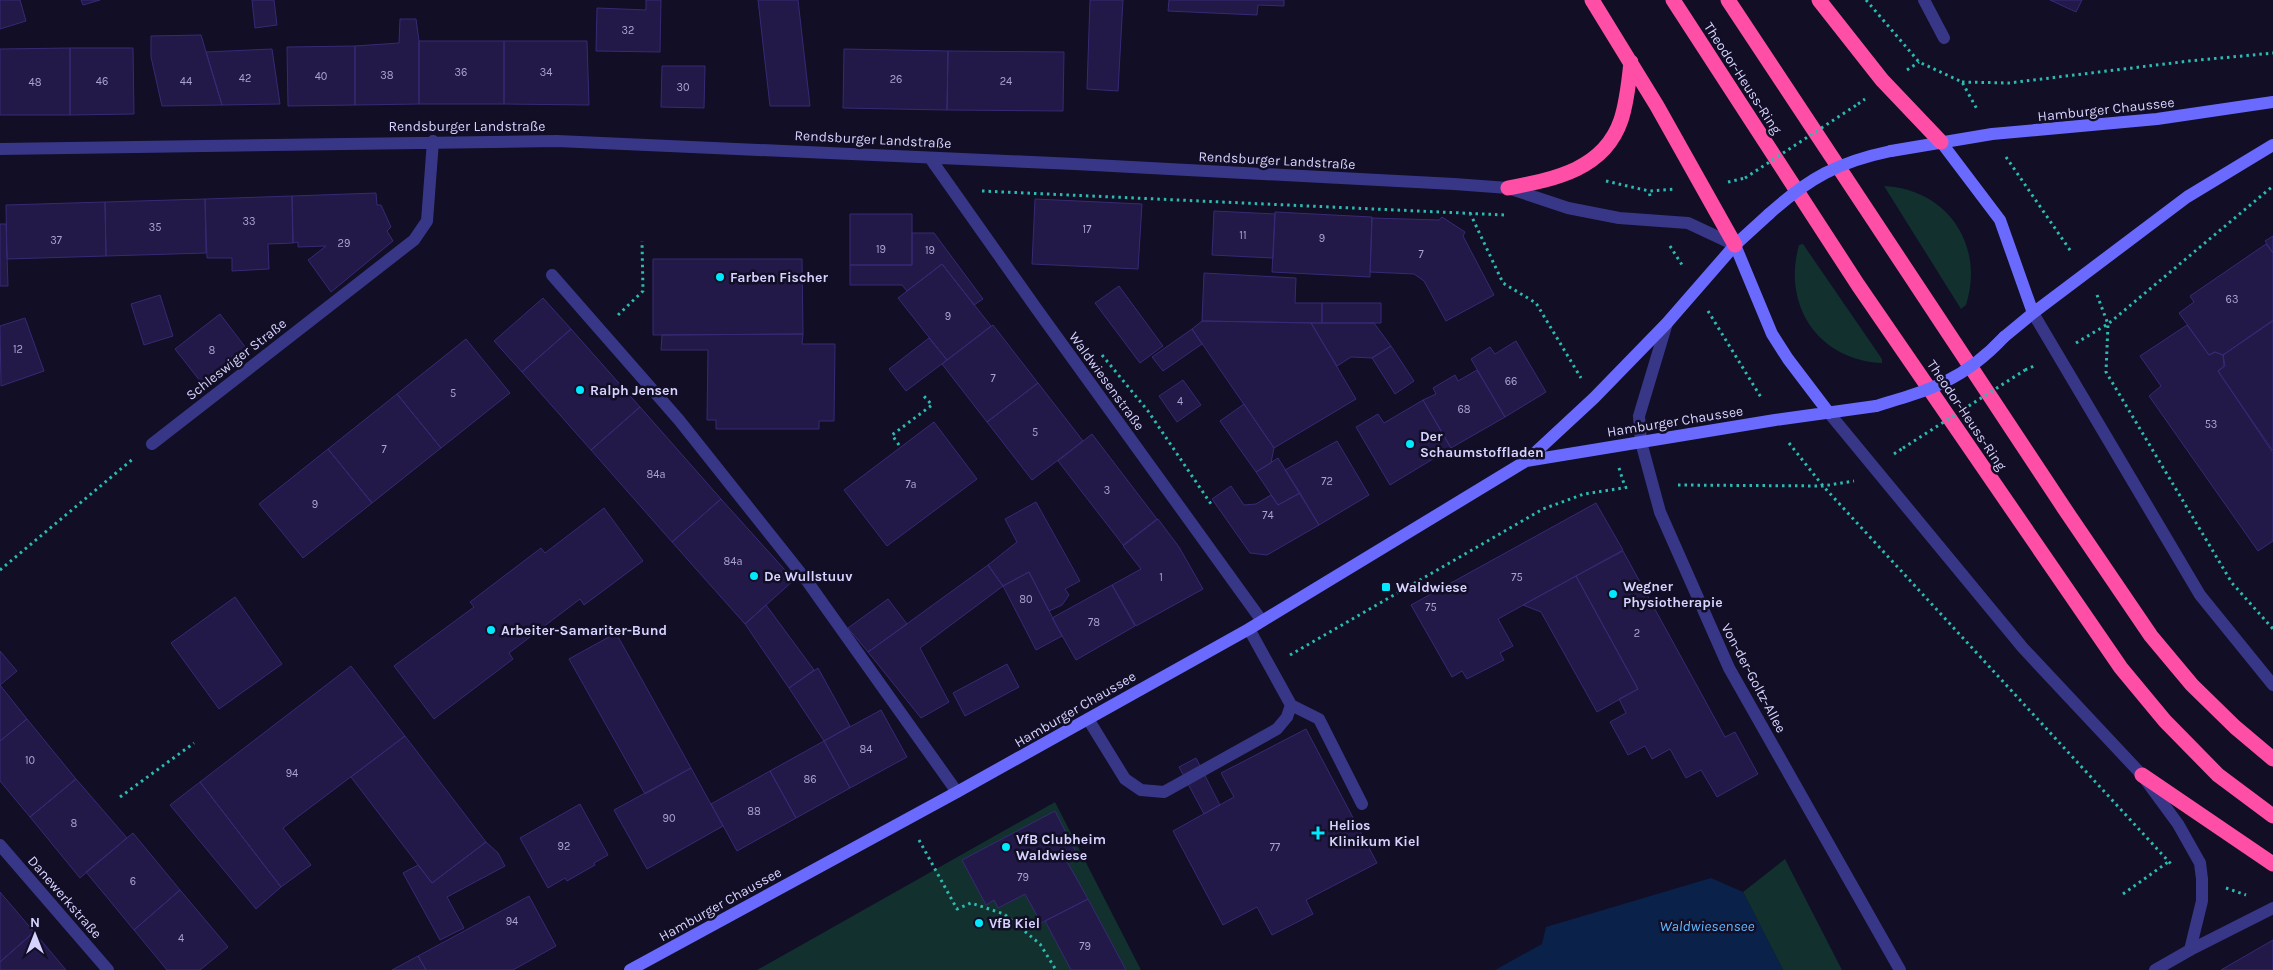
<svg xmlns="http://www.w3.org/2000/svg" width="2273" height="970" font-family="Karla,sans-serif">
<rect width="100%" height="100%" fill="#110e26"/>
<path fill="#11302e" d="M1884,186C1948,189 1985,246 1966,305L1961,309Z
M1803,244L1882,359V363C1818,360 1782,305 1799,245Z
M1055,802L1141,970H757Z
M1785,859L1842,970H1783L1743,892Z"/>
<path fill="#0a2249" d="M1711,878L1743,892L1783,970H1495L1542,944L1546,927Z"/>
<path fill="#221948" stroke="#372a75" d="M0,0H20L26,21L0,29Z
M81,0H100L83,5Z
M252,0H274L277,25L255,28Z
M646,0H661L660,52L596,51L597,8L646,10Z
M758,0H798L810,106H770Z
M1090,0H1123L1118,91L1087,89Z
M1169,0H1284V6L1258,5L1257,15L1168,11Z
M2050,0H2082L2076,12Z
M400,19H416L419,41V104L355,105V46L399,43Z
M201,35L222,105L162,106L151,57V36Z
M419,41H504V104H419Z
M504,41H587L589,105L504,104Z
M355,46V105L288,106L287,47Z
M70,48H133L134,114L70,115Z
M70,48V115H0V49Z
M272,49L280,104L222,105L206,52Z
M844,49L948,51L947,110L843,108Z
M948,51L1064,52L1063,111L947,110Z
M662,66H705L704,108L661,107Z
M376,193L377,205H381L391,227L387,231L393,241L331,292L308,260L326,246L298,247V242L293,243L292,196Z
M292,196L293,243L268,244L269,269L232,271V258H207L205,199Z
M205,199L206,253L106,256L105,202Z
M1035,199L1142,204L1138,269L1032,264Z
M105,202L106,256L7,259L6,205Z
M1214,211L1275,214L1273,258L1212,255Z
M1275,212L1372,217L1370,277L1272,272Z
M850,214H912V265H850Z
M1442,217L1465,232L1463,236L1494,295L1446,321L1424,281L1414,274L1370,272L1372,218L1439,220Z
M0,224H6L8,286H0Z
M912,233H934L983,299L974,305L942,264L907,291L902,285H850V265H912Z
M2273,236V253L2265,241Z
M2266,244L2273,253V320L2223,355L2215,352L2209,355L2179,313L2194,302L2190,296Z
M653,259H802L803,334L653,335Z
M942,264L991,326L947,360L898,298Z
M1204,273L1296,278L1295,303H1322V323L1202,321Z
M1119,286L1163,346L1140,363L1095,303Z
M160,295L173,336L144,345L131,304Z
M543,298L571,329L522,372L494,341Z
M1322,303H1381V323H1322Z
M220,314L249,352L204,386L175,349Z
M25,318L44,371L1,386L0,326Z
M1202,321L1311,323L1356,399L1274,448L1192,329Z
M2273,321V451L2218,371L2225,366L2223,355Z
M1311,323H1374L1391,346L1372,358L1351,357L1337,366Z
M993,325L1038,383L987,422L942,364Z
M2187,325L2209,355L2215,352L2223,355L2224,366L2218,371L2273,453V541L2258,551L2149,396L2161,386L2140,356Z
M571,329L640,407L591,450L522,372Z
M1192,329L1202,344L1163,371L1152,357Z
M803,334L802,344H835L834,421H819V429H716V420H707L708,350H661L662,335Z
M929,338L947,360L906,391L889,369Z
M466,339L510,393L441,448L397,394Z
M1516,341L1546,392L1505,417L1471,359L1490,347L1495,354Z
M1391,346L1414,381L1395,394L1372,358Z
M1477,370L1505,417L1451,448L1423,400L1436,394L1433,388L1455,375L1458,381Z
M1183,380L1201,405L1177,422L1159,396Z
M1038,383L1083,441L1032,480L987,422Z
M397,394L441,448L372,503L328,449Z
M1423,400L1451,448L1390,485L1356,427L1378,414L1384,423Z
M1244,404L1274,448L1271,463L1256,472L1220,421Z
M640,407L721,499L672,542L591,450Z
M934,422L977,479L887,546L844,490Z
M1092,434L1157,519L1123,545L1058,461Z
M1337,441L1369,495L1319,525L1285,470Z
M328,449L372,503L303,558L259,504Z
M1278,458L1300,493L1278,505L1256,472Z
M1231,486L1244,505L1256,504L1271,495L1278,505L1300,493L1319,525L1267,555L1250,553L1212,499Z
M721,499L794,580L745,624L672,542Z
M1036,502L1080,581L1065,589L1069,595L1062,605L1049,611L1029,572L1003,586L988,565L1017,542L1005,519Z
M1596,503L1623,550L1498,619L1513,646L1500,653L1504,660L1467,679L1462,671L1452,677L1411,605Z
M604,508L643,561L584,605L580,599L509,653L513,659L434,719L394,666L474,607L470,602L541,548L545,553Z
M1158,519L1179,547L1203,589L1136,626L1112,585L1141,569L1123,546Z
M1623,551L1725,737L1735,732L1758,774L1717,797L1701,770L1686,778L1670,749L1652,759L1645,746L1628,755L1610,722L1626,713L1619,699L1638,689L1576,576Z
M988,565L1003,586L920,648L949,702L921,718L868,652Z
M1029,572L1062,636L1036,650L1003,586Z
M1576,576L1638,689L1597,712L1541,612L1523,605Z
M1112,585L1135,626L1076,660L1052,618Z
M235,597L282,664L219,709L171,643Z
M888,599L907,624L868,652L848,628Z
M766,605L814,670L789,688L745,624Z
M616,633L691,768L645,794L569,659Z
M0,651L17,671L0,685Z
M1007,664L1019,687L965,716L953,693Z
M351,666L405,736L283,828L311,865L281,887L200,782Z
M818,668L850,726L824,741L789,688Z
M0,685L27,719L0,741Z
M881,710L907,757L850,788L824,741Z
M27,719L76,779L30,817L0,781V741Z
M1306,729L1377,863L1306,900L1313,914L1272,935L1257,907L1223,925L1173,831L1234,797L1221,773Z
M405,736L486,842L432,883L351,777Z
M824,741L850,788L796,818L770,771Z
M1196,758L1220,805L1204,814L1179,767Z
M691,768L723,826L647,869L614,810Z
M770,771L796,818L737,851L711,804Z
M76,779L127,838L80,878L30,817Z
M200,782L281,887L256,909L170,805Z
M580,804L608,855L594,863L595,865L567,881L565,878L548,888L520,838Z
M1055,811L1076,852L1065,858L1088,899L1041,923L1025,894L998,908L994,900L986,905L962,860Z
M133,833L180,890L134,930L86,872Z
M486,842L498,853L505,866L447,897L464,928L440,940L403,873L418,865L432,883Z
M180,890L228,947L200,970H167L134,930Z
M0,892L34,932L0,962Z
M529,896L556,946L513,970H426L418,956Z
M1088,899L1126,970H1071L1045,921Z
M34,932L66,970H0V962Z
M2273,940V970H2221Z
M418,956L426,970H392Z"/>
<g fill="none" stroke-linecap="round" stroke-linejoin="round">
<path stroke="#2abcb0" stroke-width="3" stroke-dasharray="2.5 4" stroke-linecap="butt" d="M1866,0L1919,62L1962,82L1978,111
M1907,70L1919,62
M1962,82L2009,83L2189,61L2273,53
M1858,104L1865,99
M2006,157L2072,253
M1606,181L1649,191
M1728,182L1745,178
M982,191L1505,215
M1650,196L1649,191L1675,189
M1470,213L1503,283L1536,303L1581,378
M1670,246L1684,268
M2097,295L2108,324L2106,372L2232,583L2273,629
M1708,311L1762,399
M618,315L643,291L642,241
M2076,343L2108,324L2273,186
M1102,355L1148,411L1213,507
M2025,370L2036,365
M1789,443L1823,486L2171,864
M899,445L892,435L932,405L922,394
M1894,454L1903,448
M1619,468L1625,487
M1678,485L1823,486L1854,481
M0,570L134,458
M1290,655L1543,509L1584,494L1629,487
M120,797L194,743
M919,840L957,909L971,903L1004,914L1040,944L1056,970
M2226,888L2246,895
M2123,894L2168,862"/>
<path stroke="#383787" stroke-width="12" d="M1924,0L1944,38
M552,275L679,420L807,581L957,792
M1249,629L1291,705L1319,719L1362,804
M1088,719L1125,779L1141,790L1164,792L1277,729L1287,717L1291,705"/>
<path stroke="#383787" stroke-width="12" d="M0,149L557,141L1075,164L1454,184L1508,188L1568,208L1619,218L1688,223L1735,245
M930,158L1036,308L1262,621
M2033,313L2200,595L2273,685
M1667,323L1639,416L1641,442L1660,512L1729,668L1900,970
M1829,413L2023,648L2142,775L2178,824L2200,863L2202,879V901L2190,950
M152,444L414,240L427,221L433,141
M0,845L108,970
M2155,970L2190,950L2273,908"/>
<path stroke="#6b6aff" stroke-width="12" d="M1941,142L2000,220L2033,313
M1891,151L1992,134L2157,119L2273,102
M1735,245L1772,334L1788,359L1829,413
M2004,337L2033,313L2187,197L2273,145
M1526,461L1775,420L1876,406
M630,970L957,792L1249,629L1526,461L1594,398L1667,323L1735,245L1769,214"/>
<path stroke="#ff4ea6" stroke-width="15" d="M1592,0L1657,106L1735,245
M1673,0L1858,285L2121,668L2165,721L2218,775L2273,816
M1728,0L2064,508L2151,636L2192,685L2235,727L2273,759
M1819,0L1882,80L1941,142
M1508,188C1554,179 1604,170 1621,120C1627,102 1629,81 1631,62
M2142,775L2273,864"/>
<path stroke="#2abcb0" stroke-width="3" stroke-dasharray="2.5 4" stroke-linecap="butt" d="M1745,178L1858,104
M1903,448L2025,370"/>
<path stroke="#6b6aff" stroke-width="12" d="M1769,214C1809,178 1838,162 1891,151
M1876,406C1930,390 1964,380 2004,337"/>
</g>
<g fill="#00e9fe" stroke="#110e26" stroke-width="2">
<circle cx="720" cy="277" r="5"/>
<circle cx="580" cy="390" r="5"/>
<circle cx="1410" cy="444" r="5"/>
<circle cx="754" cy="576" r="5"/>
<rect x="1381" y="582" width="10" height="10" rx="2.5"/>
<circle cx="1613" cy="594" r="5"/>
<circle cx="491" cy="630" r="5"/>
<path d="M1315.5 825.5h5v5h5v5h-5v5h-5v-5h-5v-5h5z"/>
<circle cx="1006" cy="847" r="5"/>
<circle cx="979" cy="923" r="5"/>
</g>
<g text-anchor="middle" stroke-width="5" stroke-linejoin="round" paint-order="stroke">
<g font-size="11" fill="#aaa4d1">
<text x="628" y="34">32</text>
<text x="461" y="76">36</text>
<text x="546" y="76">34</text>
<text x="387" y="79">38</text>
<text x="321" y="80">40</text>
<text x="245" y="82">42</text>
<text x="896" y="83">26</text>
<text x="102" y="85">46</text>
<text x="186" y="85">44</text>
<text x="1006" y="85">24</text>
<text x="35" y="86">48</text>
<text x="683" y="91">30</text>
<text x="249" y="225">33</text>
<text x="155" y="231">35</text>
<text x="1087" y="233">17</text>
<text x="1243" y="239">11</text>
<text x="1322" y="242">9</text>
<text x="56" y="244">37</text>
<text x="344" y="247">29</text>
<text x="881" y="253">19</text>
<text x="930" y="254">19</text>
<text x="1421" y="258">7</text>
<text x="2232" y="303">63</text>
<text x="948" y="320">9</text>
<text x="18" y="353">12</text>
<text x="212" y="354">8</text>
<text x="993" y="382">7</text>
<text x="1511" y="385">66</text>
<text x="453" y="397">5</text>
<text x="1180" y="405">4</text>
<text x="1464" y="413">68</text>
<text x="2211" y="428">53</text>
<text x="1035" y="436">5</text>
<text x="384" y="453">7</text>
<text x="656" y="478">84a</text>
<text x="1327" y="485">72</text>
<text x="911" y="488">7a</text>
<text x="1107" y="494">3</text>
<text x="315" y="508">9</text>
<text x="1268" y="519">74</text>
<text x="733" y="565">84a</text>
<text x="1161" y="581">1</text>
<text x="1517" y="581">75</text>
<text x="1026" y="603">80</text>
<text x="1431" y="611">75</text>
<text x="1094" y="626">78</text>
<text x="1637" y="637">2</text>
<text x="866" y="753">84</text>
<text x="30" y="764">10</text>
<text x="292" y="777">94</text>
<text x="810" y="783">86</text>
<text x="754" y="815">88</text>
<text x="669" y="822">90</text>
<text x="74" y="827">8</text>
<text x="564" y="850">92</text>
<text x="1275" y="851">77</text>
<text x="1023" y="881">79</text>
<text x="133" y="885">6</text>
<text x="512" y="925">94</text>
<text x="181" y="942">4</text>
<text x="1085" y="950">79</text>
</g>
<g font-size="14" fill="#d7d3ff" stroke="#110e26">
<text transform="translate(1743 78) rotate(57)" y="5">Theodor-Heuss-Ring</text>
<text transform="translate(2106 109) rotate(-6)" y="5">Hamburger Chaussee</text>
<text x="467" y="131">Rendsburger Landstraße</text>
<text transform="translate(873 139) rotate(3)" y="5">Rendsburger Landstraße</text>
<text transform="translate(1277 160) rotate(3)" y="5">Rendsburger Landstraße</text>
<text transform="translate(236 359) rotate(-38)" y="5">Schleswiger Straße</text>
<text transform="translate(1107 381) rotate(54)" y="5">Waldwiesenstraße</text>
<text transform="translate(1967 415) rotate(56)" y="5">Theodor-Heuss-Ring</text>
<text transform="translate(1675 421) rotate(-9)" y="5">Hamburger Chaussee</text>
<text transform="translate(1754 678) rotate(62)" y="5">Von-der-Goltz-Allee</text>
<text transform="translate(1075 709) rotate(-30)" y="5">Hamburger Chaussee</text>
<text transform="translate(65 897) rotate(49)" y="5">Danewerkstraße</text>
<text transform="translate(720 904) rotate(-29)" y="5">Hamburger Chaussee</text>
</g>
<g font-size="14" font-weight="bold" fill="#d7d3ff" stroke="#110e26" text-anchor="start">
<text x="730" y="282">Farben Fischer</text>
<text x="590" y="395">Ralph Jensen</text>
<text x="1420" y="441">Der<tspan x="1420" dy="16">Schaumstoffladen</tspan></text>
<text x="764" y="581">De Wullstuuv</text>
<text x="1623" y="591">Wegner<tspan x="1623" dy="16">Physiotherapie</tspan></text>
<text x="1396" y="592">Waldwiese</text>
<text x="501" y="635">Arbeiter-Samariter-Bund</text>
<text x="1329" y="830">Helios<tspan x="1329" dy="16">Klinikum Kiel</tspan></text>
<text x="1016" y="844">VfB Clubheim<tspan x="1016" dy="16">Waldwiese</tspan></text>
<text x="989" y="928">VfB Kiel</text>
</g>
<g font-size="15" font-style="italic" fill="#61b9ff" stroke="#110e26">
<text x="1707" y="931">Waldwiesensee</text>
</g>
</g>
<g transform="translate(35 935)" stroke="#110e26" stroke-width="4" paint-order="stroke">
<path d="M0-4L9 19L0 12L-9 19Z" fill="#d7d3ff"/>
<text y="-8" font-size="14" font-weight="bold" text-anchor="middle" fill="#d7d3ff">N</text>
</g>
</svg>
